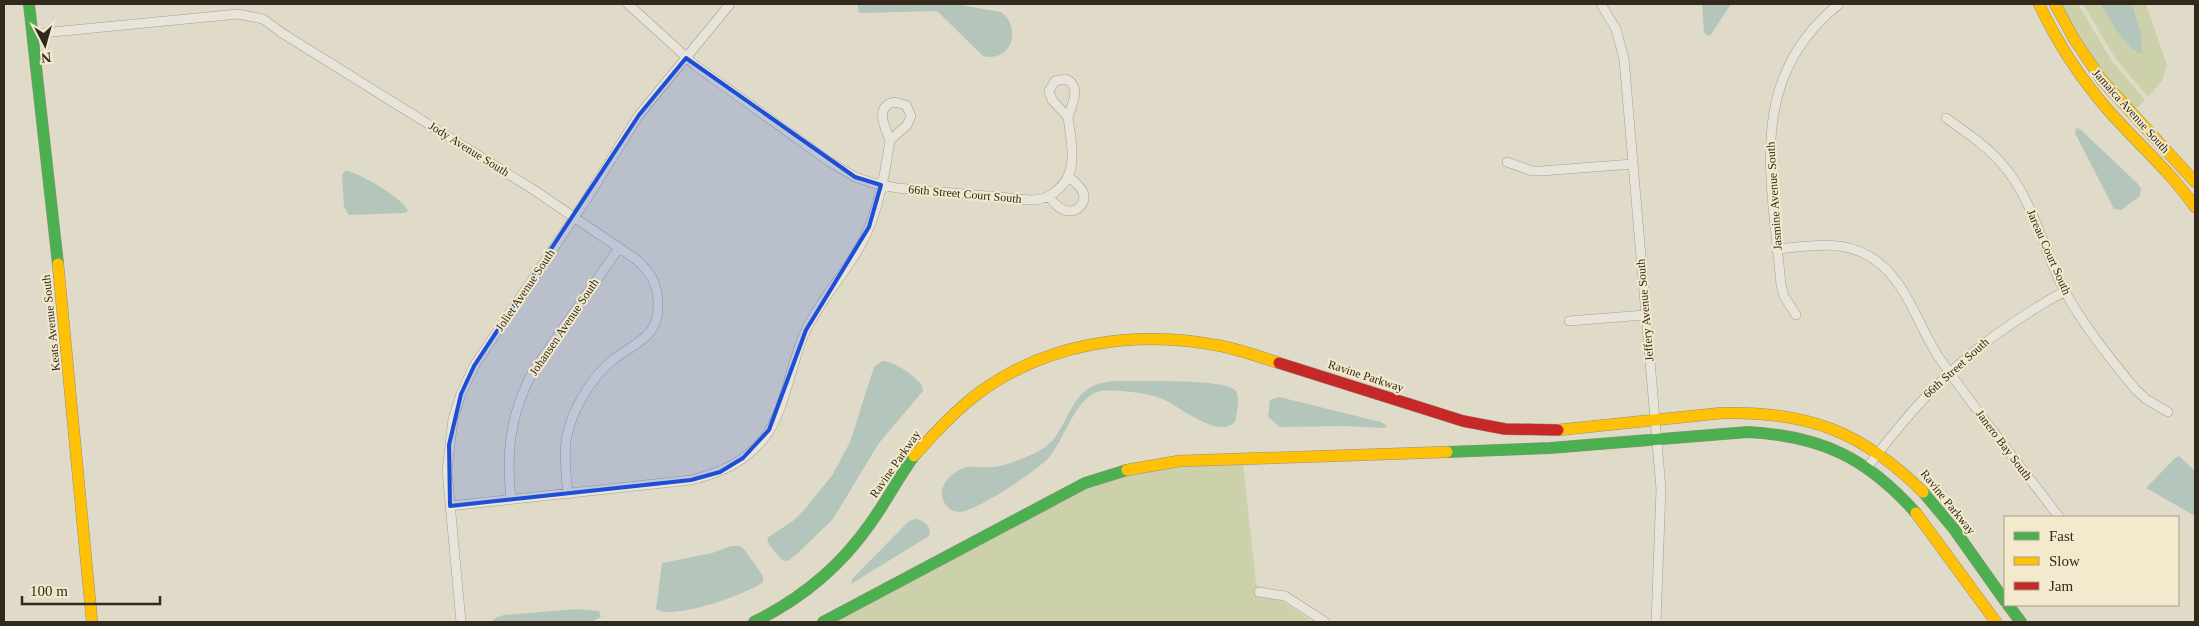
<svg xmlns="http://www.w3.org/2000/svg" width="2199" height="626" font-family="Georgia,serif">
<rect width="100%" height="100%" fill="#e0dbc8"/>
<path fill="#cdd1ab" d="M2060,4H2078L2111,60L2145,100L2134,110L2088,53Z
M2083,4H2146L2167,65L2162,81L2148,97L2115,58Z
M1243,464L1256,584L1313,622H834L1082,491C1137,467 1184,466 1243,464Z"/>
<path fill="#b4c6bb" d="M857,4H955L1001,12C1022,27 1012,63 983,56L937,11L862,13L859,12Z
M1702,4H1731L1710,36L1706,35L1704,32Z
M2101,4H2132L2141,34L2142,53H2138C2123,42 2109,21 2101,4Z
M2076,128L2080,129L2137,183L2141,189L2140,196L2121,210L2114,209L2075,133Z
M345,171C356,170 407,201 408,211L404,213L349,215L344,207L342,175Z
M882,361C897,362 913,375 922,385L923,391L879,443L833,519L798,553L788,561L782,560L769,545L767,538L793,521L805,509L833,474L850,442L874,367Z
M1132,381C1148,381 1229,379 1236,391C1240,398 1237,414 1235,422C1217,440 1179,405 1160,398C1146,393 1111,388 1097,392C1076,399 1064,438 1051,455C1042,468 974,513 959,512C953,512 947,508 944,502C936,487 952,470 968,467C975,466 983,468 990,467C999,467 1007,464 1016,461C1029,456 1042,451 1052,441C1068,423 1072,392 1098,384C1109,380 1121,381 1132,381Z
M1279,397L1381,422L1387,426L1385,428L1346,426L1280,427L1268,417L1270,400Z
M2179,456L2195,471V516L2146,488L2175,458Z
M915,519C922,519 929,524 930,531L929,536L851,584L853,578L909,521Z
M731,546H739L744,549L763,576V582C748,594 672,621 656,609L662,563L712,553Z
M577,609L599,611L601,617L592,622H491L495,618L504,615Z"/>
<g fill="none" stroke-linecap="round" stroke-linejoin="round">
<g stroke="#a59f92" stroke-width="10">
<path id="street" d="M628,4L696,66L830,162L855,177L873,183L897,188L1031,200C1041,200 1048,198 1056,191C1080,173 1071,143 1068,117
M1601,4L1616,29L1624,59L1661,489L1656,622
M32,34L238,14L263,19L282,33L534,190L637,260C643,266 648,271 652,278C660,293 661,319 650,332C640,344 625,350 613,360C603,368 593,380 586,391C562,429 563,451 568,494
M1066,79C1082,87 1072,104 1068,117L1052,100L1049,91L1055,81Z
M894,102L906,105L911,116L907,125L890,140C885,127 874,107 894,102Z
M1946,118C1965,132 1986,145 2002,164C2033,199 2043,249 2064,290C2083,325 2110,358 2135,389L2146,399L2168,412
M1507,162L1532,171H1541L1633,164
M1049,197C1053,202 1058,208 1064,210C1076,214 1087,204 1083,192C1080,186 1074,181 1069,177
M1778,249C1808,246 1840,240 1867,255C1905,275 1916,322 1938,356C1976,411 2019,464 2059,517
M1796,315L1784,296L1781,285C1772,180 1745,79 1839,4
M1569,321L1645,315
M1867,468C1926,388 1978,339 2065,291
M511,500C506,451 510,415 533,371L619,248
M450,506L691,480C720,473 746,462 765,437C785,411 791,363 805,332C821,298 848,271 864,239C879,209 885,173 890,140
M1259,592L1285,596L1325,622
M461,622L447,471L453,419L461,394L474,366L584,203L639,115L730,4"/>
</g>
<g stroke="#958f82" stroke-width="12">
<path id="fast" d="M29,4L58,264
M1447,452L1550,448L1748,432C1822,436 1867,458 1916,513
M1923,492L1954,529L2005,601
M2008,605L2021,622
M754,622C801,599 840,567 870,524C886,502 898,478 914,456
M823,622L1085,483L1127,470"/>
</g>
<g stroke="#958f82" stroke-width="12">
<path id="slow" d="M2039,4C2057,42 2080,78 2108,110C2137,143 2170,171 2195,207
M2055,4L2074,39L2101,79L2195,182
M58,264L92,622
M1558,430L1722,413C1808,411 1863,432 1923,492
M914,456C934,434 953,413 976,395C1046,342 1137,329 1221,346C1241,350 1260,357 1279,363
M1127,470L1179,461L1447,452
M1916,513L1996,622"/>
</g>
<g stroke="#958f82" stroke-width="12">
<path id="jam" d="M1279,363L1463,421L1505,429L1558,430"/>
</g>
<use href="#street" stroke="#e8e4d9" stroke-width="9"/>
<use href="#fast" stroke="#4caf50" stroke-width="11"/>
<use href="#slow" stroke="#ffc107" stroke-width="11"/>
<use href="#jam" stroke="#c62828" stroke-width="11"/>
</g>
<path fill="#1d4ed8" fill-opacity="0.2" stroke="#1d4ed8" stroke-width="4" stroke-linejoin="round" d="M686,58L855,177L881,185L869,227L806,330L769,430L743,458L720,472L691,480L450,506L449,445L461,394L474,366L639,115Z"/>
<g text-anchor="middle" stroke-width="4" stroke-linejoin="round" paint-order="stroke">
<g font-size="12" fill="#32281c" stroke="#f3eacd">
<text transform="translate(2131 111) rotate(48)" y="4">Jamaica Avenue South</text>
<text transform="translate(469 149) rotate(32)" y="4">Jody Avenue South</text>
<text transform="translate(965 194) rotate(5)" y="4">66th Street Court South</text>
<text transform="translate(1774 196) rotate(-94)" y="4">Jasmine Avenue South</text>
<text transform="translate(2049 252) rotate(66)" y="4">Jareau Court South</text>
<text transform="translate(525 290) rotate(-56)" y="4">Joliet Avenue South</text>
<text transform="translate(1645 310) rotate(-95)" y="4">Jeffery Avenue South</text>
<text transform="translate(51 323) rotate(-96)" y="4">Keats Avenue South</text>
<text transform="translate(564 327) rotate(-56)" y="4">Johansen Avenue South</text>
<text transform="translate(1956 368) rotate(-42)" y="4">66th Street South</text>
<text transform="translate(1366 376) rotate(18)" y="4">Ravine Parkway</text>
<text transform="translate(2004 445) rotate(53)" y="4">Janero Bay South</text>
<text transform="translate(895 464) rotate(-55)" y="4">Ravine Parkway</text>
<text transform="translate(1948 502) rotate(51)" y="4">Ravine Parkway</text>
</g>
</g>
<rect width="2199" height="626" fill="none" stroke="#32281c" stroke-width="10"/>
<rect x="2004" y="516" width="175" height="90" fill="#f3eacd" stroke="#a69c86"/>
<rect x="2014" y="532" width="25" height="8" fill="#4caf50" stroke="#a69c86"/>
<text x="2049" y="541" font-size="15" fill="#32281c">Fast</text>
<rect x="2014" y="557" width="25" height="8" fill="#ffc107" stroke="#a69c86"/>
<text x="2049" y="566" font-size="15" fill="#32281c">Slow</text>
<rect x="2014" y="582" width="25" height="8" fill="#c62828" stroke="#a69c86"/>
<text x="2049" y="591" font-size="15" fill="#32281c">Jam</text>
<g transform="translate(45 45) rotate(174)" stroke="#f3eacd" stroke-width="4" paint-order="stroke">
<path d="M0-4L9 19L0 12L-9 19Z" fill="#32281c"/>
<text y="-8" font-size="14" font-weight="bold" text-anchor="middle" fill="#32281c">N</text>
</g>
<path d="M22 596v8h138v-8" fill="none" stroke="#32281c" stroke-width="2.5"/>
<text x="30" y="596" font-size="15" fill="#32281c" stroke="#f3eacd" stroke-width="4" paint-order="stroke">100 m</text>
</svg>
